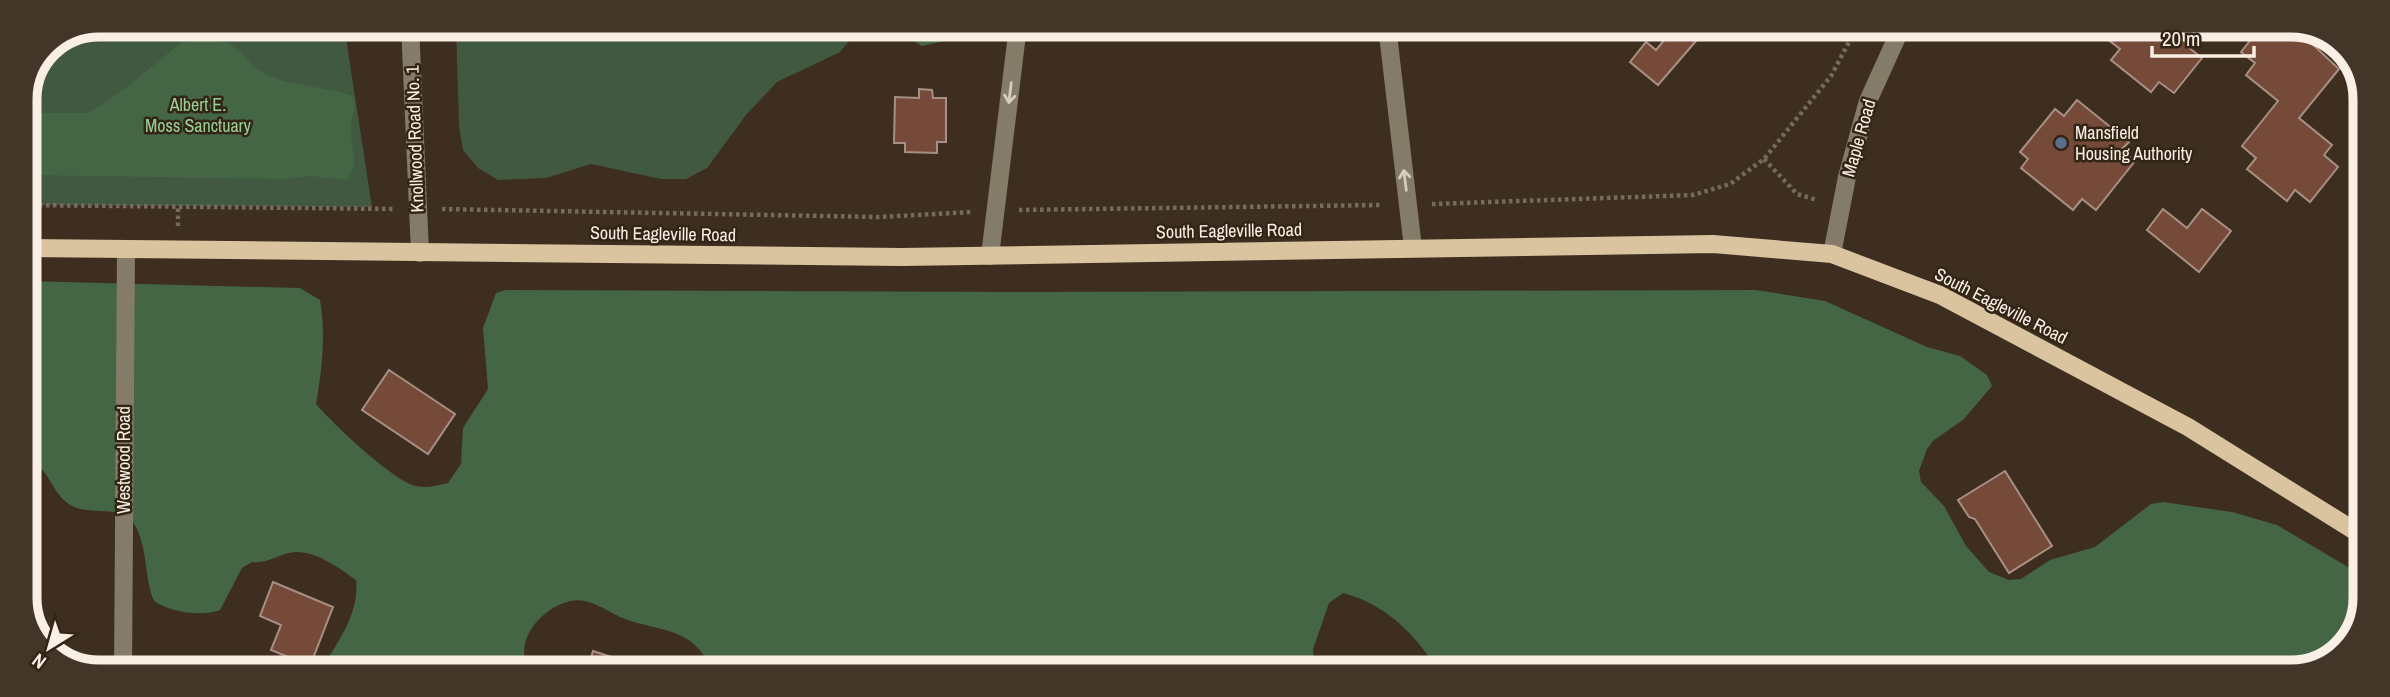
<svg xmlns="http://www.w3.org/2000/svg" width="2390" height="697" font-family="'Archivo Narrow',sans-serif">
<rect width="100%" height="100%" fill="#3e2e1f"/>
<path fill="#415940" d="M99,25H344L372,207L25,205V99L47,46Z
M456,25H862L840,52L777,82L746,115L707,168L686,179H661L591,164L546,178L498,180L478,168L463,150L459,126Z"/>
<path fill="#456644" d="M888,25H952L944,41L922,46Z
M204,38C250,43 239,63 272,77C297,87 326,86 352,96C358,109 351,114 351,128C349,148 363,163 346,180L311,176L287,179L25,175V113H89L127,87L182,42Z
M25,281L300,288L320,300C326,335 322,369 316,404C332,423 393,481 416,486C427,489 438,485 448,483L461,464L463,428L488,389L483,328L496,293L506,290L1017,292L1756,290L1825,301L1927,347L1960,356L1987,375L1992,386L1963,420L1934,440L1927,449L1919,471L1921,482L1944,506L1966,546L1989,572L2009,580L2021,579L2050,560L2095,547L2151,504L2163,502L2232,512L2277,525L2363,576V617L2337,657L2291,672H1431L1433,662C1409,629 1384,604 1343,593L1329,603L1313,649L1315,671H712C695,627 661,632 625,619C612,614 599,604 585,601C561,596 530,620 525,644C523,652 525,662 526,671L321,670C337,643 360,613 356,580C339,568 317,551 295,552C279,553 269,564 252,562L242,568L220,610C201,617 170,612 154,601C144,577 148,551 136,527C124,503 93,516 72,506C59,499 53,485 45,473C40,466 31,461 25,455Z"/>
<path fill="#754a38" stroke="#a88f85" stroke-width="2" d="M1676,26H1693L1702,34L1658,85L1630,62L1646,42L1656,50Z
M2115,27H2187L2197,35L2188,47L2202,58L2174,93L2159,82L2151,92L2111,60L2120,49L2106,38Z
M2261,27H2272L2280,33L2285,27H2294L2339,69L2299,118L2332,145L2324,155L2338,167L2310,202L2295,190L2287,201L2247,169L2256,158L2242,146L2278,101L2246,75L2255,63L2241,52Z
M919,89L932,90L933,98H946V142H937V153L905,152V143H894L895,97L919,98Z
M2077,100L2129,142L2121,150L2135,161L2096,210L2082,199L2073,210L2021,168L2028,159L2020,152L2055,109L2064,116Z
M2163,209L2187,228L2202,209L2231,231L2199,272L2147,230Z
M389,370L455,414L428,454L362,410Z
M2005,471L2052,546L2009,573L1975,519L1969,517L1958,500Z
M273,582L333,607L310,666L271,650L281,625L260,616Z
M593,651L654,671H587Z
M1354,659L1379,671H1348Z"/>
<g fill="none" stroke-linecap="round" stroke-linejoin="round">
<path stroke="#77695b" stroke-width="4.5" stroke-dasharray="3.5 3.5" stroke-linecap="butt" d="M1764,159L1797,194L1817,200
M1432,204L1693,195L1730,184L1764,159L1831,76L1849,42L1861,26
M25,205L395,209
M442,209L879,217L972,212
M1019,210L1381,205
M178,226V206"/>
<path stroke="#857b69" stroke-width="18" d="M410,25L420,253
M1387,26L1413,248
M1832,254L1847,177L1868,101L1902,26
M990,256L1018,26
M123,670L126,249"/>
<path stroke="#d9c49f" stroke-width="18" d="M25,248L901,257L1713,244L1832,254L1940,295L2188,427L2363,536"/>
</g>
<defs><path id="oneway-shaft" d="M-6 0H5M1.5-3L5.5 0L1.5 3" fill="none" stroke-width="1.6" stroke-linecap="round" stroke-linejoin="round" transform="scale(1.75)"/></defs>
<g stroke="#d6ccc0">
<use href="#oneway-shaft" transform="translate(1010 93) rotate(97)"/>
<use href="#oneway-shaft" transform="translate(1405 180) rotate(-97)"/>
</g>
<circle fill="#5c6f8a" stroke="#332516" stroke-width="2.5" cx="2061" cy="143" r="7"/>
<g text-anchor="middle" stroke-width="5" stroke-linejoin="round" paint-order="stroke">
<g font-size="18" fill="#99ce96" stroke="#332516">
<text x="198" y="111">Albert E.<tspan x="198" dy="21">Moss Sanctuary</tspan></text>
</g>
<g font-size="18" fill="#f9efe5" stroke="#332516" text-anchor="start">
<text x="2075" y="139">Mansfield<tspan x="2075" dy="21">Housing Authority</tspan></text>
</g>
<g font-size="18" fill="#f9efe5" stroke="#332516">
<text transform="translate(1859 138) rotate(-74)" y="6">Maple Road</text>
<text transform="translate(415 139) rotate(-92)" y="6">Knollwood Road No. 1</text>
<text transform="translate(1229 231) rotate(-1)" y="6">South Eagleville Road</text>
<text transform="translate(663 234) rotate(1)" y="6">South Eagleville Road</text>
<text transform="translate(2001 306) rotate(27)" y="6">South Eagleville Road</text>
<text transform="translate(124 460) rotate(-90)" y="6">Westwood Road</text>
</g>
</g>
<path d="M0 0H2390V697H0ZM99 37H2291A62 62 0 0 1 2353 99V598A62 62 0 0 1 2291 660H99A62 62 0 0 1 37 598V99A62 62 0 0 1 99 37Z" fill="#433527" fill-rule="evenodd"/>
<path fill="none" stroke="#f9efe5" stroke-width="9" d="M99 37H2291A62 62 0 0 1 2353 99V598A62 62 0 0 1 2291 660H99A62 62 0 0 1 37 598V99A62 62 0 0 1 99 37Z"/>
<g transform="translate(49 648) rotate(217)" stroke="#332516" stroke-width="5" paint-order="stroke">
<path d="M0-5L12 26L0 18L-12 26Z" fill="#f9efe5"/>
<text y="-10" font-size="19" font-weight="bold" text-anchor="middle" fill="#f9efe5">N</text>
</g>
<path d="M2152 46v10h102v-10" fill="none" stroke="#f9efe5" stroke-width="3.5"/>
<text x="2162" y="46" font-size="21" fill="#f9efe5" stroke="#332516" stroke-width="5" paint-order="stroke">20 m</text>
</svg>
